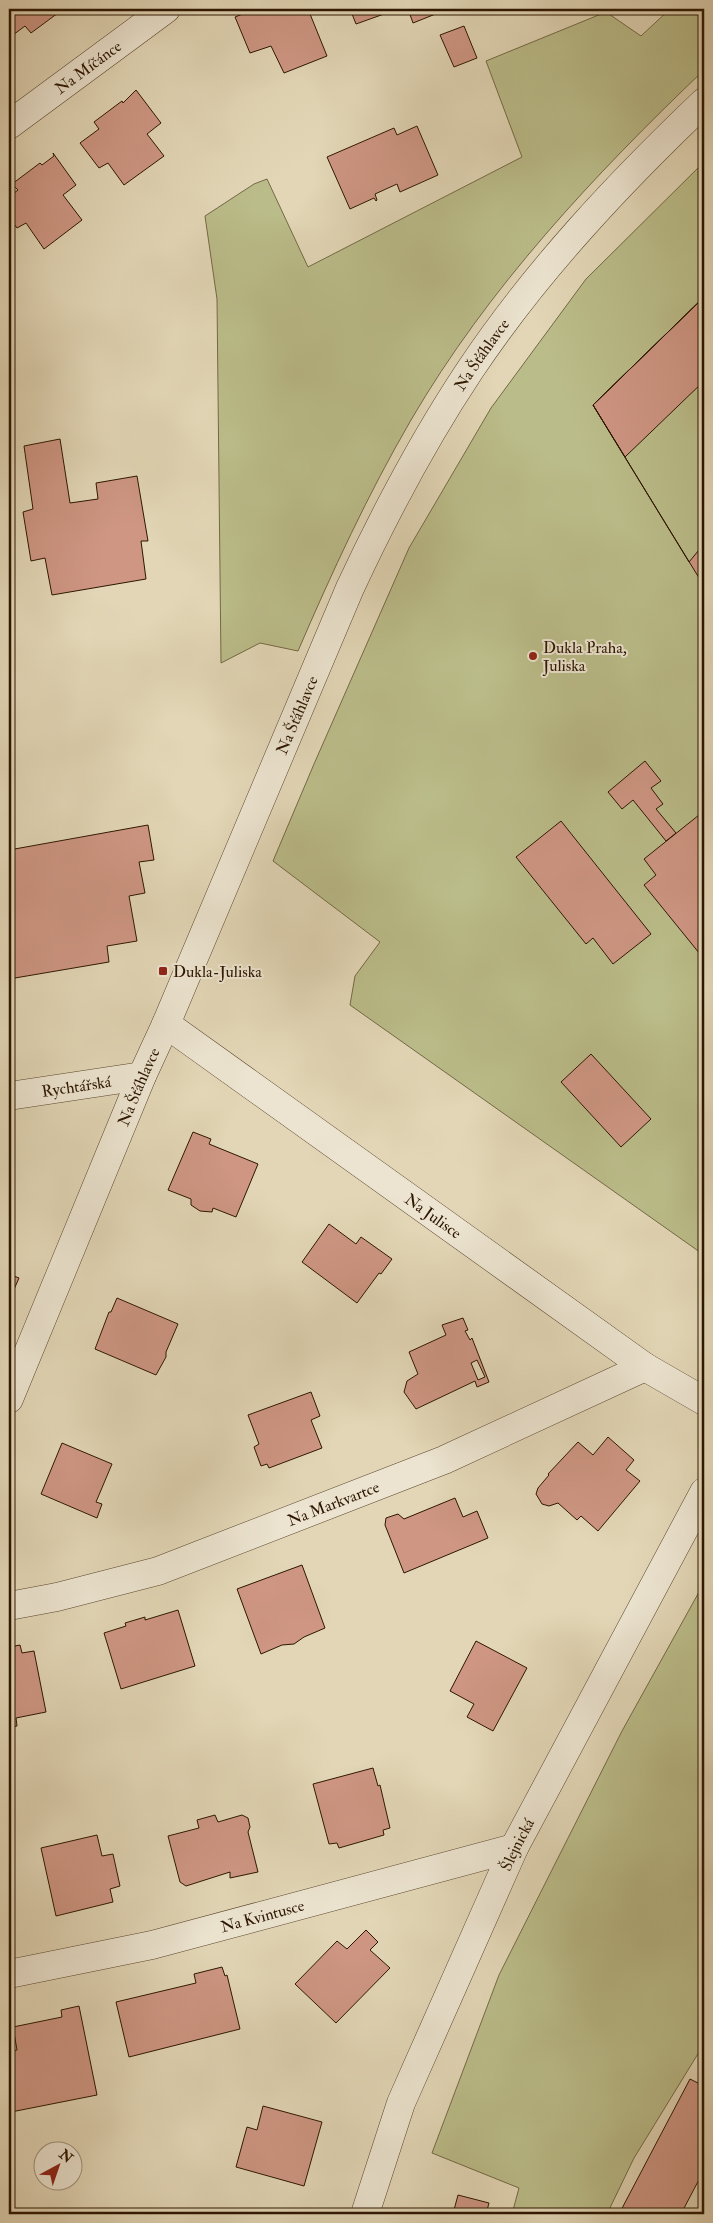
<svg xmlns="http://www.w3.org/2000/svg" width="713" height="2223" font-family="'IM FELL Double Pica',serif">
<rect width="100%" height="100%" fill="#e2d6b6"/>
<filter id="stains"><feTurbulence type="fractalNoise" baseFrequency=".004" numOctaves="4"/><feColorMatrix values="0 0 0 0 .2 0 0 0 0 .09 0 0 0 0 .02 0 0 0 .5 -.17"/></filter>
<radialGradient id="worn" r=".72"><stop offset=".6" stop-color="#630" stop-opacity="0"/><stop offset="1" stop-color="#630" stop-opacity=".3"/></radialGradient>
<path fill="#babc89" stroke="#746945" d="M670,9H704V70C594,175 488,288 411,420C368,494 332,572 298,651L260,643L221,663L217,299L205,216L254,184L267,179L308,267L522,157L486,61L606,12L641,36Z
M704,162V1255L350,1005L355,976L380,942L273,861L314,764L409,548L491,408L586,279Z
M704,1583V2044L634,2158L607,2214H512L519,2188L432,2153L499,1975L622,1731Z"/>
<path fill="#ce9683" stroke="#2d1601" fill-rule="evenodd" d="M9,9H55L58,13L31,33L25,26L9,38Z
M255,9H308L327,56L284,73L271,46L250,53L235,17Z
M350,9H398L356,24Z
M408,9H436L438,13L413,23Z
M464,26L477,58L454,67L440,35Z
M136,90L161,123L147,134L164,156L124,185L108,163L99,168L80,143L99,129L94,122L122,101L123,103Z
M417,126L438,175L400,192L397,184L375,194L377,200L376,201L374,198L350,209L327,157L394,128L397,135Z
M53,153L76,185L63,195L82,220L44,249L26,223L17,228L9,217V197L18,190L12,184L40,163L42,165L54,156Z
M704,297V586L593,405Z
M704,297V381L625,457L593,405Z
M704,297V544L689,562L593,405Z
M60,439L70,503L98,499L96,483L137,476L148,541H141L146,579L52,595L45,558L31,561L23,512L33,509L24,446Z
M645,761L661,781L651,788L663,804L656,809L676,833L666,841L633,800L622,809L608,792Z
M704,811V959L644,885L656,875L644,859Z
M561,821L651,934L613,964L593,938L586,944L516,857Z
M148,825L154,860L139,862L145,893L129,896L137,941L107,946L109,962L9,979V850Z
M591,1054L651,1119L621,1147L561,1082Z
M193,1132L211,1139L209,1144L258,1164L236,1217L213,1208L212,1212L200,1211L191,1205V1199L168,1190Z
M329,1224L356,1244L361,1237L392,1259L381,1274L379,1273L357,1303L302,1262Z
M9,1274L19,1278L12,1294L9,1293Z
M117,1298L178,1324L166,1352V1357L156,1375L95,1349L109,1312H111Z
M463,1318L468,1330L465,1331L470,1340L472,1338L489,1382L477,1387L475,1381L416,1409L404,1392L407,1381L418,1374L409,1352L446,1335L442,1325ZM477,1360L485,1377L478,1380L471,1363Z
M311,1392L320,1416L311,1420L322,1448L269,1468L267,1464L261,1466L254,1447L259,1444L248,1415Z
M608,1437L634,1460L626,1470L640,1481L598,1531L581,1516L577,1520L558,1503L549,1506L542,1504L536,1494L538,1488L549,1475L548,1474L578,1442L593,1455Z
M62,1443L112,1464L96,1502L102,1504L97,1518L41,1494Z
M455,1498L463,1517L477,1511L488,1538L404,1573L385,1525L386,1518L398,1514L404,1519Z
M302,1565L325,1628L304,1637L294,1644L282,1645L261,1654L237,1589Z
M178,1610L195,1666L121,1689L104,1633L126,1626L125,1623L145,1617V1620Z
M476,1641L527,1668L493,1731L467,1717L474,1704L450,1691Z
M20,1645L22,1653L34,1651L46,1712L16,1718L17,1726L9,1728V1656H12L10,1647Z
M373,1768L378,1786L380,1785L390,1828L383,1830L384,1835L339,1848L337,1843L329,1844L313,1784Z
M215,1815L218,1822L242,1815L248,1818L250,1827L248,1832L258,1872L230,1878V1872L186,1886L180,1882L168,1836L199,1828L197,1820Z
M97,1835L102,1856L113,1854L120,1886L110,1889L113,1902L56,1916L41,1848Z
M366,1930L378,1942L370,1950L390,1968L336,2023L295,1984L337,1941L347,1949Z
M222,1967L225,1976L227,1975L240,2029L129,2057L116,2002L196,1983L194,1974Z
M79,2006L97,2095L11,2112L9,2099V2052L17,2050L13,2027L62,2017L61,2010Z
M690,2079L704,2086V2170L681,2214H619Z
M263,2106L322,2122L304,2186L236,2167L247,2127L257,2130Z
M458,2195L489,2203L486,2214H470L454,2210Z"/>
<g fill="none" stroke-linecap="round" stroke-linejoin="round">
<g stroke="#5a462e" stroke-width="29">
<g id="minor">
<path id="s1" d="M9,125L166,9"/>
<path id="s2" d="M166,1024L645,1367L704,1401"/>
<path id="s3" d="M9,1096L142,1076"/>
<path id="s4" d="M9,1606L57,1597L158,1571L444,1460L645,1367"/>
<path id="s5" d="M9,1974L152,1945L514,1848"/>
<path id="s6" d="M365,2214L401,2103L514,1848L704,1492"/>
</g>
</g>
<g stroke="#5a462e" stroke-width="29">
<g id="tertiary">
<path id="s7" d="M9,1399L142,1076L166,1024L350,588C385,513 424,439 470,370C536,271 619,183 704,102"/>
</g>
</g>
<use href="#minor" stroke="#ece4d0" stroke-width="28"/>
<use href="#tertiary" stroke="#ece4d0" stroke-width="28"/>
</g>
<g fill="#8f2418" stroke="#ece4d0" stroke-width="2">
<circle cx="533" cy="656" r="5"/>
<rect x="158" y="966" width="10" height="10" rx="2.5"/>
</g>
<g text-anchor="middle" stroke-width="4" stroke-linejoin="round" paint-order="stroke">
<g font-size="16" fill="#2d1601" stroke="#ece4d0">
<text dy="6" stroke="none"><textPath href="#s1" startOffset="98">Na Míčánce</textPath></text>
<text dy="6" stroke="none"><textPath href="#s7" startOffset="1148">Na Šťáhlavce</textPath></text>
<text dy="6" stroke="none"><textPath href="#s7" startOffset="742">Na Šťáhlavce</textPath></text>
<text dy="6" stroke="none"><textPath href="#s3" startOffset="68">Rychtářská</textPath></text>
<text dy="6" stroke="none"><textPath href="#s7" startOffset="338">Na Šťáhlavce</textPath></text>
<text dy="6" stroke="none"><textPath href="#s2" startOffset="329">Na Julisce</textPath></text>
<text dy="6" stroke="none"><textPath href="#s4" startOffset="341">Na Markvartce</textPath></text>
<text dy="6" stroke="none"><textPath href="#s6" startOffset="400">Šlejnická</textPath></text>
<text dy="6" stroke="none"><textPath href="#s5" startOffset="260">Na Kvintusce</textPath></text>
</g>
<g font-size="16" fill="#2d1601" stroke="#ece4d0" text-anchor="start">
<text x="543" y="653">Dukla Praha,<tspan x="543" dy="18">Juliska</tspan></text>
<text x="173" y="977">Dukla-Juliska</text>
</g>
</g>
<rect width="713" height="2223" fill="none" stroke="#e2d6b6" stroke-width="30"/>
<rect x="10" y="10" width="693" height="2203" fill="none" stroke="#2d1601" stroke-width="2.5"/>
<rect x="15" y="15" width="683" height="2193" fill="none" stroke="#2d1601"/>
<g transform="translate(58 2166) rotate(40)"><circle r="24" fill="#ece4d0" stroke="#a0927d"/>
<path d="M0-4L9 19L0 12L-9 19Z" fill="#8f2418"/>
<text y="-8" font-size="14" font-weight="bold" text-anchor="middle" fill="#2d1601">N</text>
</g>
<rect width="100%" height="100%" filter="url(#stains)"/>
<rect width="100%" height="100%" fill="url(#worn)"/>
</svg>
